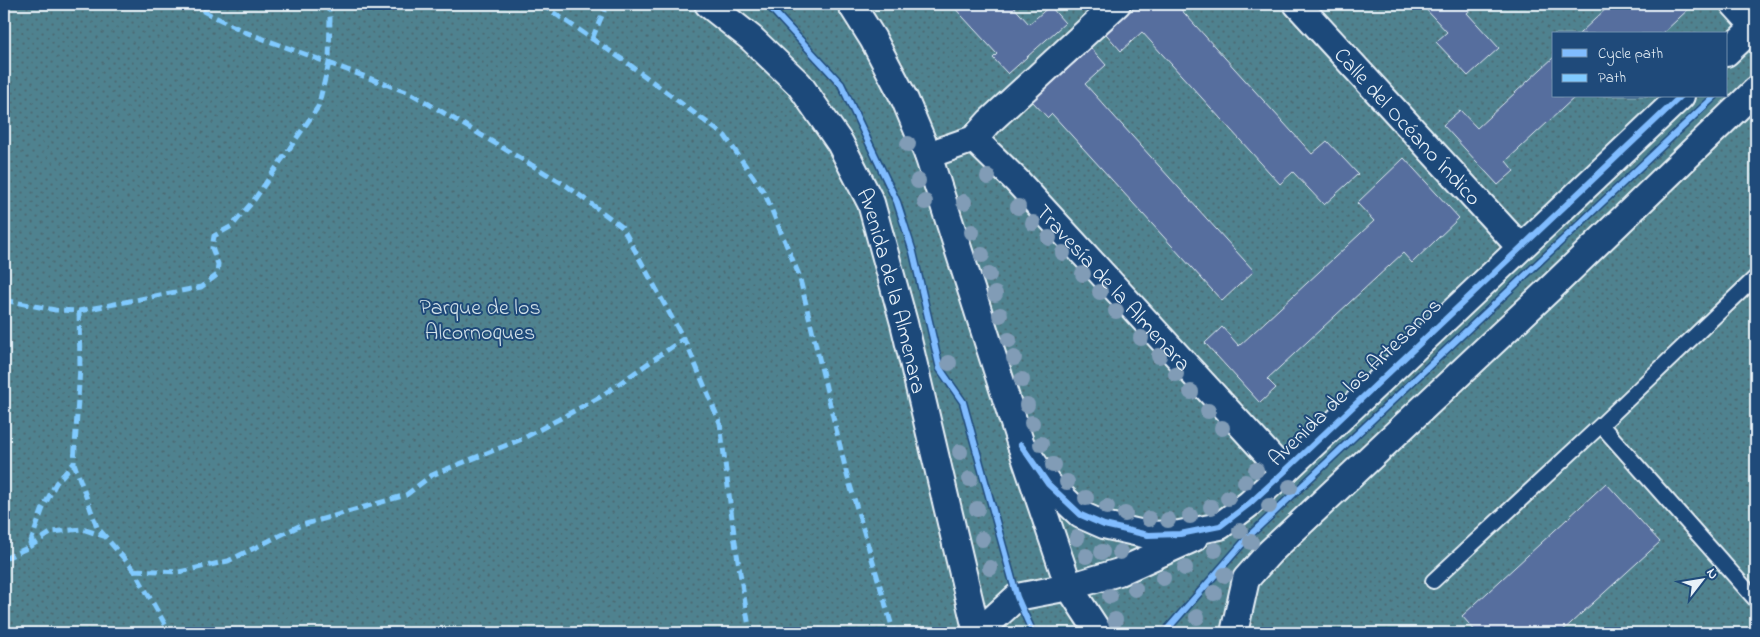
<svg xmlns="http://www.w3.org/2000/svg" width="1760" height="637" font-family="'Indie Flower',sans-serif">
<defs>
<pattern id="park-dots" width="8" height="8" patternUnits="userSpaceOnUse" patternTransform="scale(1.25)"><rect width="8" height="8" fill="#50828f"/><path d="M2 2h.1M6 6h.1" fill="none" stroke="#4c6870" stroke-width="1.8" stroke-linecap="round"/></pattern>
</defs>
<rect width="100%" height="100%" fill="#1f4a7a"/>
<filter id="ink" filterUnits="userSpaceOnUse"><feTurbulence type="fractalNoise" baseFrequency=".02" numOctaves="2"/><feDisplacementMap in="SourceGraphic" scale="10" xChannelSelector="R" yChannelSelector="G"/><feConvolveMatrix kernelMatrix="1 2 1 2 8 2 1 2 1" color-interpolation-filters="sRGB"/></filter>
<g filter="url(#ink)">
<path fill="url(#park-dots)" stroke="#9cbac4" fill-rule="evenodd" d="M4,4H1756V633H4ZM1554,34H1726V96H1554Z"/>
<path fill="#576e9e" stroke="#e8f1f8" d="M951,4H1011L1029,24L1050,6L1065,23L1008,74L993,58L997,54Z
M1138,4H1176L1312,154L1327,141L1358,174L1324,205L1293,172L1280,184L1142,32L1121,51L1106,34Z
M1421,4H1477L1467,13L1499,48L1468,76L1436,42L1447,32Z
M1611,4H1694L1662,34H1579Z
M1091,48L1106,65L1085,84L1254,271L1222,301L1052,114L1048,118L1032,101Z
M1554,57V96H1576L1506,161L1514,171L1498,185L1443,125L1460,110L1477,128Z
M1404,158L1459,218L1412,263L1403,253L1267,379L1276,388L1260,403L1205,343L1222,327L1239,346L1374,221L1357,203Z
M1606,483L1660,542L1560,633H1477L1462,616Z"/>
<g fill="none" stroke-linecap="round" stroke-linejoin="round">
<g stroke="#e8f1f8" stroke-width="18">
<path id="service" d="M1601,425L1756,600
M1433,581L1601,425L1756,277"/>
</g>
<g stroke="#e8f1f8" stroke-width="30">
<g id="minor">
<path id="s1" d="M708,4L751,38L799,84L840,143L871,203L904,323L977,633"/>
<path d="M851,4L873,39L905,100L928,155L1021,445L1069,587L1099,633"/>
<path id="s2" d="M1297,4L1520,247"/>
<path d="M1734,4L1755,27"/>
<path d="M1726,53L1756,25"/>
<path id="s3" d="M974,139L1017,181L1284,472"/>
<path d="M928,155L974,139L990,121L1117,4"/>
<path d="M1021,445L1048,484L1081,515L1104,525L1148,535L1180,534L1220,526L1249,504L1284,472L1681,96"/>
<path d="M983,633L993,619L1017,597L1069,587L1119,572L1194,538"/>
<path d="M1234,633L1246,579L1270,552L1555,284L1756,90"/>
</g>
</g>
<use href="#service" stroke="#1f4a7a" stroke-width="14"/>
<use href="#minor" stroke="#1f4a7a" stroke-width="26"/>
<path stroke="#80caff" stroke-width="5" stroke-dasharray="10 5" stroke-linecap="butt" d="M189,4L245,32L412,94L567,186L622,227L688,347L720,423L735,542L750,633
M541,4L626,62L725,136L765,194L799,275L847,475L894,633
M592,39L607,4
M4,300L55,310L79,311L201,287L217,275L218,264L212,248L214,236L232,226L254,200L318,107L329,63L330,18L328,4
M79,311L80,367L74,463L97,527L134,570L170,633
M29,547L52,532L82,529L104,536
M4,559L29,547L43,508L56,483L74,463
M134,570L179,572L228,561L299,526L406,495L432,475L522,439L600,397L683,339"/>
<g stroke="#1f4a7a" stroke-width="9">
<path id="cycleway" d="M767,4L841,84L897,202L913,252L940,369L963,402L1017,597L1033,633
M1021,445L1048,484L1081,515L1104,525L1148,535L1180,534L1220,526L1249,504L1284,472L1681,96
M1164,633L1250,535L1715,96"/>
</g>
<use href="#cycleway" stroke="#80bcff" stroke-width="6"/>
</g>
<g fill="#819cb6">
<circle cx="908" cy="144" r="8"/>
<circle cx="988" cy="177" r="8"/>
<circle cx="918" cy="181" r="8"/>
<circle cx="925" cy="202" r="8"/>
<circle cx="964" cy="202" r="8"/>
<circle cx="1018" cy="207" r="8"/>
<circle cx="1033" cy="223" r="8"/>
<circle cx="972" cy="232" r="8"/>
<circle cx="1049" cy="238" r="8"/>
<circle cx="1063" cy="253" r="8"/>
<circle cx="982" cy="255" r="8"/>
<circle cx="1083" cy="274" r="8"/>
<circle cx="989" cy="275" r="8"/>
<circle cx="1100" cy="292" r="8"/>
<circle cx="995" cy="294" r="8"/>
<circle cx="1116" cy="311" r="8"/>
<circle cx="1000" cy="315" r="8"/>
<circle cx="1141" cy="338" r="8"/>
<circle cx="1009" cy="340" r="8"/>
<circle cx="1159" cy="356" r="8"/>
<circle cx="1014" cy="358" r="8"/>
<circle cx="949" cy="363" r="8"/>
<circle cx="1176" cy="374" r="8"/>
<circle cx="1022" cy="380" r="8"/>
<circle cx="1191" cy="392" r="8"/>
<circle cx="1027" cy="405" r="8"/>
<circle cx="1208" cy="411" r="8"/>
<circle cx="1032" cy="423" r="8"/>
<circle cx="1222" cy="428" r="8"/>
<circle cx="1041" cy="444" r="8"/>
<circle cx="960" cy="452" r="8"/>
<circle cx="1053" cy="465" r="8"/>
<circle cx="1256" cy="470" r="8"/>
<circle cx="970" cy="479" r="8"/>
<circle cx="1067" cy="482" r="8"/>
<circle cx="1245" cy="482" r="8"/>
<circle cx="1290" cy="487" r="8"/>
<circle cx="1086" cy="498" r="8"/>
<circle cx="1228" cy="498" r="8"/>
<circle cx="1269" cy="506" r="8"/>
<circle cx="1107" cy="507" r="8"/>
<circle cx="1211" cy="507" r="8"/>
<circle cx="977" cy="509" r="8"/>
<circle cx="1125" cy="514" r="8"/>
<circle cx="1190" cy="516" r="8"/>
<circle cx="1149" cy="519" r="8"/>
<circle cx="1168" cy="520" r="8"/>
<circle cx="1240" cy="531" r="8"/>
<circle cx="1077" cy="538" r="8"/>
<circle cx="982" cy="539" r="8"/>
<circle cx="1251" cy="542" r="8"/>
<circle cx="1215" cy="550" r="8"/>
<circle cx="1102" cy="552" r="8"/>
<circle cx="1120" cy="552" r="8"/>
<circle cx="1086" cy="556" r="8"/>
<circle cx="990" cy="568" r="8"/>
<circle cx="1185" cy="568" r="8"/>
<circle cx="1225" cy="575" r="8"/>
<circle cx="1163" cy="578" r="8"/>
<circle cx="1135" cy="589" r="8"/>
<circle cx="1214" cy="593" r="8"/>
<circle cx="1110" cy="596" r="8"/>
<circle cx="1197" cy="617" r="8"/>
<circle cx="1115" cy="620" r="8"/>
</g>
</g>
<g text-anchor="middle" stroke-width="4" stroke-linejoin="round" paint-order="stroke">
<g font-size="22" fill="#e8f1f8" stroke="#1f4a7a">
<text dy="8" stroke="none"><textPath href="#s2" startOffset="165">Calle del Océano Índico</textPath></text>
<text dy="8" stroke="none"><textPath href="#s3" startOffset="204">Travesía de la Almenara</textPath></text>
<text dy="8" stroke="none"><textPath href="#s1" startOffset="351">Avenida de la Almenara</textPath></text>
<text transform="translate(1354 381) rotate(-44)" y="8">Avenida de los Artesanos</text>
</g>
<g font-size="22" fill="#d1e0e8" stroke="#1f4a7a">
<text x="480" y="314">Parque de los<tspan x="480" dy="25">Alcornoques</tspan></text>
</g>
</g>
<rect width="1760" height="637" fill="none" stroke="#1f4a7a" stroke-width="20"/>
<rect x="10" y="10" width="1740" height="617" fill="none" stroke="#e8f1f8" stroke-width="2" filter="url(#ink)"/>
<rect x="1552" y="32" width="175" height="65" fill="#1f4a7a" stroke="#6f8dac"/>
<rect x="1562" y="49" width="25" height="8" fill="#80bcff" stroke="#6f8dac"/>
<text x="1598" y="58" font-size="15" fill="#e8f1f8">Cycle path</text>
<rect x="1562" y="74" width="25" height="8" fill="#80caff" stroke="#6f8dac"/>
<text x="1598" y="82" font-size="15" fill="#e8f1f8">Path</text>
<g transform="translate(1702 580) rotate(59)" stroke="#1f4a7a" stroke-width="4" paint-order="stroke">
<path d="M0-4L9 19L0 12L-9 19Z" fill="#e8f1f8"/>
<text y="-8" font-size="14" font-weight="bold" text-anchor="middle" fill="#e8f1f8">N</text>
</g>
</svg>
